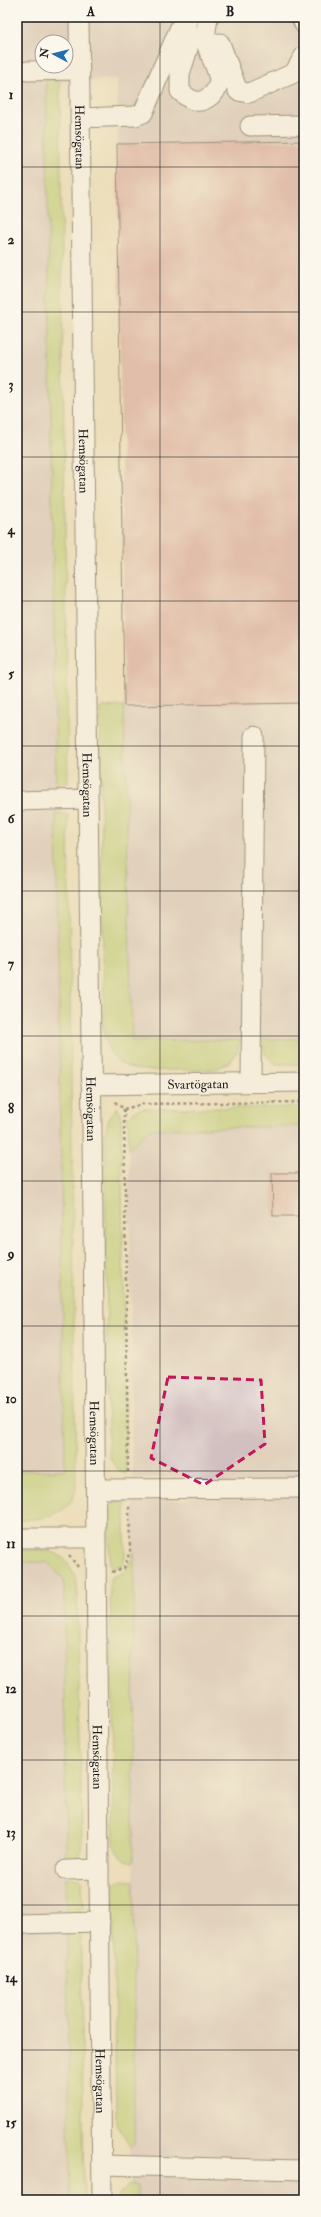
<svg xmlns="http://www.w3.org/2000/svg" width="321" height="2217" font-family="'IM FELL Double Pica',serif">
<rect width="100%" height="100%" fill="#fbf7ec"/>
<filter id="ink" filterUnits="userSpaceOnUse"><feTurbulence type="fractalNoise" baseFrequency=".025" numOctaves="2"/><feDisplacementMap in="SourceGraphic" scale="8" xChannelSelector="R" yChannelSelector="G"/><feConvolveMatrix kernelMatrix="1 2 1 2 8 2 1 2 1" color-interpolation-filters="sRGB"/></filter>
<filter id="wash" filterUnits="userSpaceOnUse"><feTurbulence type="fractalNoise" baseFrequency=".012" numOctaves="4" result="noise"/><feDisplacementMap in="SourceGraphic" scale="16" xChannelSelector="R" yChannelSelector="G"/><feGaussianBlur stdDeviation="0.9" result="paint"/><feColorMatrix in="noise" values="0 0 0 0 0 0 0 0 0 0 0 0 0 0 0 0 0 1.4 0 .05"/><feComposite in="paint" operator="in"/></filter>
<g filter="url(#wash)">
<rect width="100%" height="100%" fill="#ecdeba"/>
<path fill="#d2bfbf" fill-rule="evenodd" d="M17,17H304V1039L132,1041L124,706L117,79L60,82L46,80L56,786L41,789V810L56,812L65,1471H17ZM42,42H66V66H42Z
M304,1126V2200H137V2186L130,2184V2146L134,2143L133,1500H190L191,1478H132L129,1149L148,1129Z
M17,1562H48L64,1580L70,2200H17Z"/>
<path fill="#b5cc70" stroke="#687446" d="M46,79L60,82L68,783L56,786Z
M124,706L132,1041L240,1040C239,1055 229,1065 215,1069C199,1070 184,1070 169,1070C136,1071 110,1071 104,1032L100,707Z
M56,812L68,815L76,1488C72,1516 40,1520 17,1520V1471L65,1470Z
M262,1039H304V1064H275L265,1053Z
M117,1107L121,1114L126,1474C107,1465 109,1452 108,1434L105,1134L109,1117Z
M304,1107V1126L149,1129L129,1149L128,1118L135,1111L143,1109Z
M125,1500V1558L122,1565L112,1568L110,1565L109,1515L110,1507L115,1501Z
M17,1550C49,1550 65,1547 77,1582L82,1841L80,1858L74,1862H66L64,1580L48,1562H17Z
M134,1552L133,1862C122,1861 117,1854 114,1844L110,1578L126,1571Z
M66,1877L81,1879L82,1881L83,1906L78,1913H67Z
M122,1880L134,1881V2143L130,2146L118,2128L116,2115L113,1888L116,1883Z
M67,1932L79,1933L81,1939L84,2200H70Z
M130,2184L137,2186V2200H118L120,2194Z"/>
<g id="blocks">
<path fill="#d39795" d="M304,141V703L124,706L117,144Z
M272,1173H302V1216H273Z"/>
</g>
</g>
<g filter="url(#ink)">
<use href="#blocks" fill-opacity="0" stroke="#3b3934" stroke-width="1"/>
<g fill="none" stroke-linecap="round" stroke-linejoin="round">
<g stroke="#3b3934" stroke-width="21">
<g id="minor">
<path id="s1" d="M79,17L93,1219L102,2200"/>
<path d="M187,17L188,49L180,74V91C186,97 195,104 204,100C233,85 211,65 206,42C205,34 207,25 208,17"/>
<path d="M301,17L304,24"/>
<path d="M220,43L238,91L249,93L294,73L304,56"/>
<path d="M27,71L79,70"/>
<path d="M80,118L135,116L143,113L184,18"/>
<path d="M250,126L304,125"/>
<path d="M17,801L88,799"/>
<path d="M251,1082L254,736"/>
<path id="s2" d="M91,1085L304,1082"/>
<path d="M96,1489L304,1488"/>
<path d="M17,1538H95"/>
<path d="M66,1870L99,1869"/>
<path d="M17,1924L100,1922"/>
<path d="M102,2165L304,2170"/>
</g>
</g>
<path stroke="#3b3934" stroke-width="2.5" stroke-dasharray="3 3" stroke-linecap="butt" d="M115,1102L124,1109
M124,1109L128,1472
M124,1109L143,1104L304,1102
M69,1555L78,1567
M112,1572L124,1568L130,1551L129,1505"/>
<use href="#minor" stroke="#fff" stroke-width="19"/>
</g>
</g>
<path d="M0 0H321V2217H0ZM168,1377L261,1380L265,1444L204,1485L151,1458Z" fill="#ecdeba" fill-opacity=".55" fill-rule="evenodd"/>
<path fill="none" stroke="#c2185b" stroke-width="3" stroke-dasharray="8 5" stroke-linejoin="round" d="M168,1377L261,1380L265,1444L204,1485L151,1458Z"/>
<path fill="none" stroke="#1c1c1c" stroke-width="1" stroke-opacity="0.55" d="M160,17V2200M17,167H304M17,312H304M17,457H304M17,601H304M17,746H304M17,891H304M17,1036H304M17,1181H304M17,1326H304M17,1471H304M17,1616H304M17,1760H304M17,1905H304M17,2050H304"/>
<g text-anchor="middle" stroke-width="3.5" stroke-linejoin="round" paint-order="stroke">
<g font-size="13" fill="#1c1c1c" stroke="#fbf7ec">
<text dy="5" stroke="none"><textPath href="#s1" startOffset="120">Hemsögatan</textPath></text>
<text dy="5" stroke="none"><textPath href="#s1" startOffset="444">Hemsögatan</textPath></text>
<text dy="5" stroke="none"><textPath href="#s1" startOffset="768">Hemsögatan</textPath></text>
<text dy="5" stroke="none"><textPath href="#s2" startOffset="107">Svartögatan</textPath></text>
<text dy="5" stroke="none"><textPath href="#s1" startOffset="1092">Hemsögatan</textPath></text>
<text dy="5" stroke="none"><textPath href="#s1" startOffset="1416">Hemsögatan</textPath></text>
<text dy="5" stroke="none"><textPath href="#s1" startOffset="1740">Hemsögatan</textPath></text>
<text dy="5" stroke="none"><textPath href="#s1" startOffset="2064">Hemsögatan</textPath></text>
</g>
</g>
<rect width="321" height="2217" fill="none" stroke="#fbf7ec" stroke-width="44"/>
<g transform="translate(54 54) rotate(277)"><circle r="19" fill="#fbf7ec" stroke="#a29f99"/>
<path d="M0-3L7 15L0 10L-7 15Z" fill="#1f6fb2"/>
<text y="-6" font-size="11" font-weight="bold" text-anchor="middle" fill="#1c1c1c">N</text>
</g>
<rect x="22" y="22" width="277" height="2173" fill="none" stroke="#1c1c1c" stroke-width="1.5"/>
<g font-size="13" text-anchor="middle" font-weight="bold" fill="#1c1c1c">
<text x="91" y="16">A</text>
<text x="230" y="16">B</text>
<text x="11" y="99">1</text>
<text x="11" y="244">2</text>
<text x="11" y="389">3</text>
<text x="11" y="534">4</text>
<text x="11" y="678">5</text>
<text x="11" y="823">6</text>
<text x="11" y="968">7</text>
<text x="11" y="1113">8</text>
<text x="11" y="1258">9</text>
<text x="11" y="1403">10</text>
<text x="11" y="1548">11</text>
<text x="11" y="1693">12</text>
<text x="11" y="1837">13</text>
<text x="11" y="1982">14</text>
<text x="11" y="2127">15</text>
</g>
</svg>
